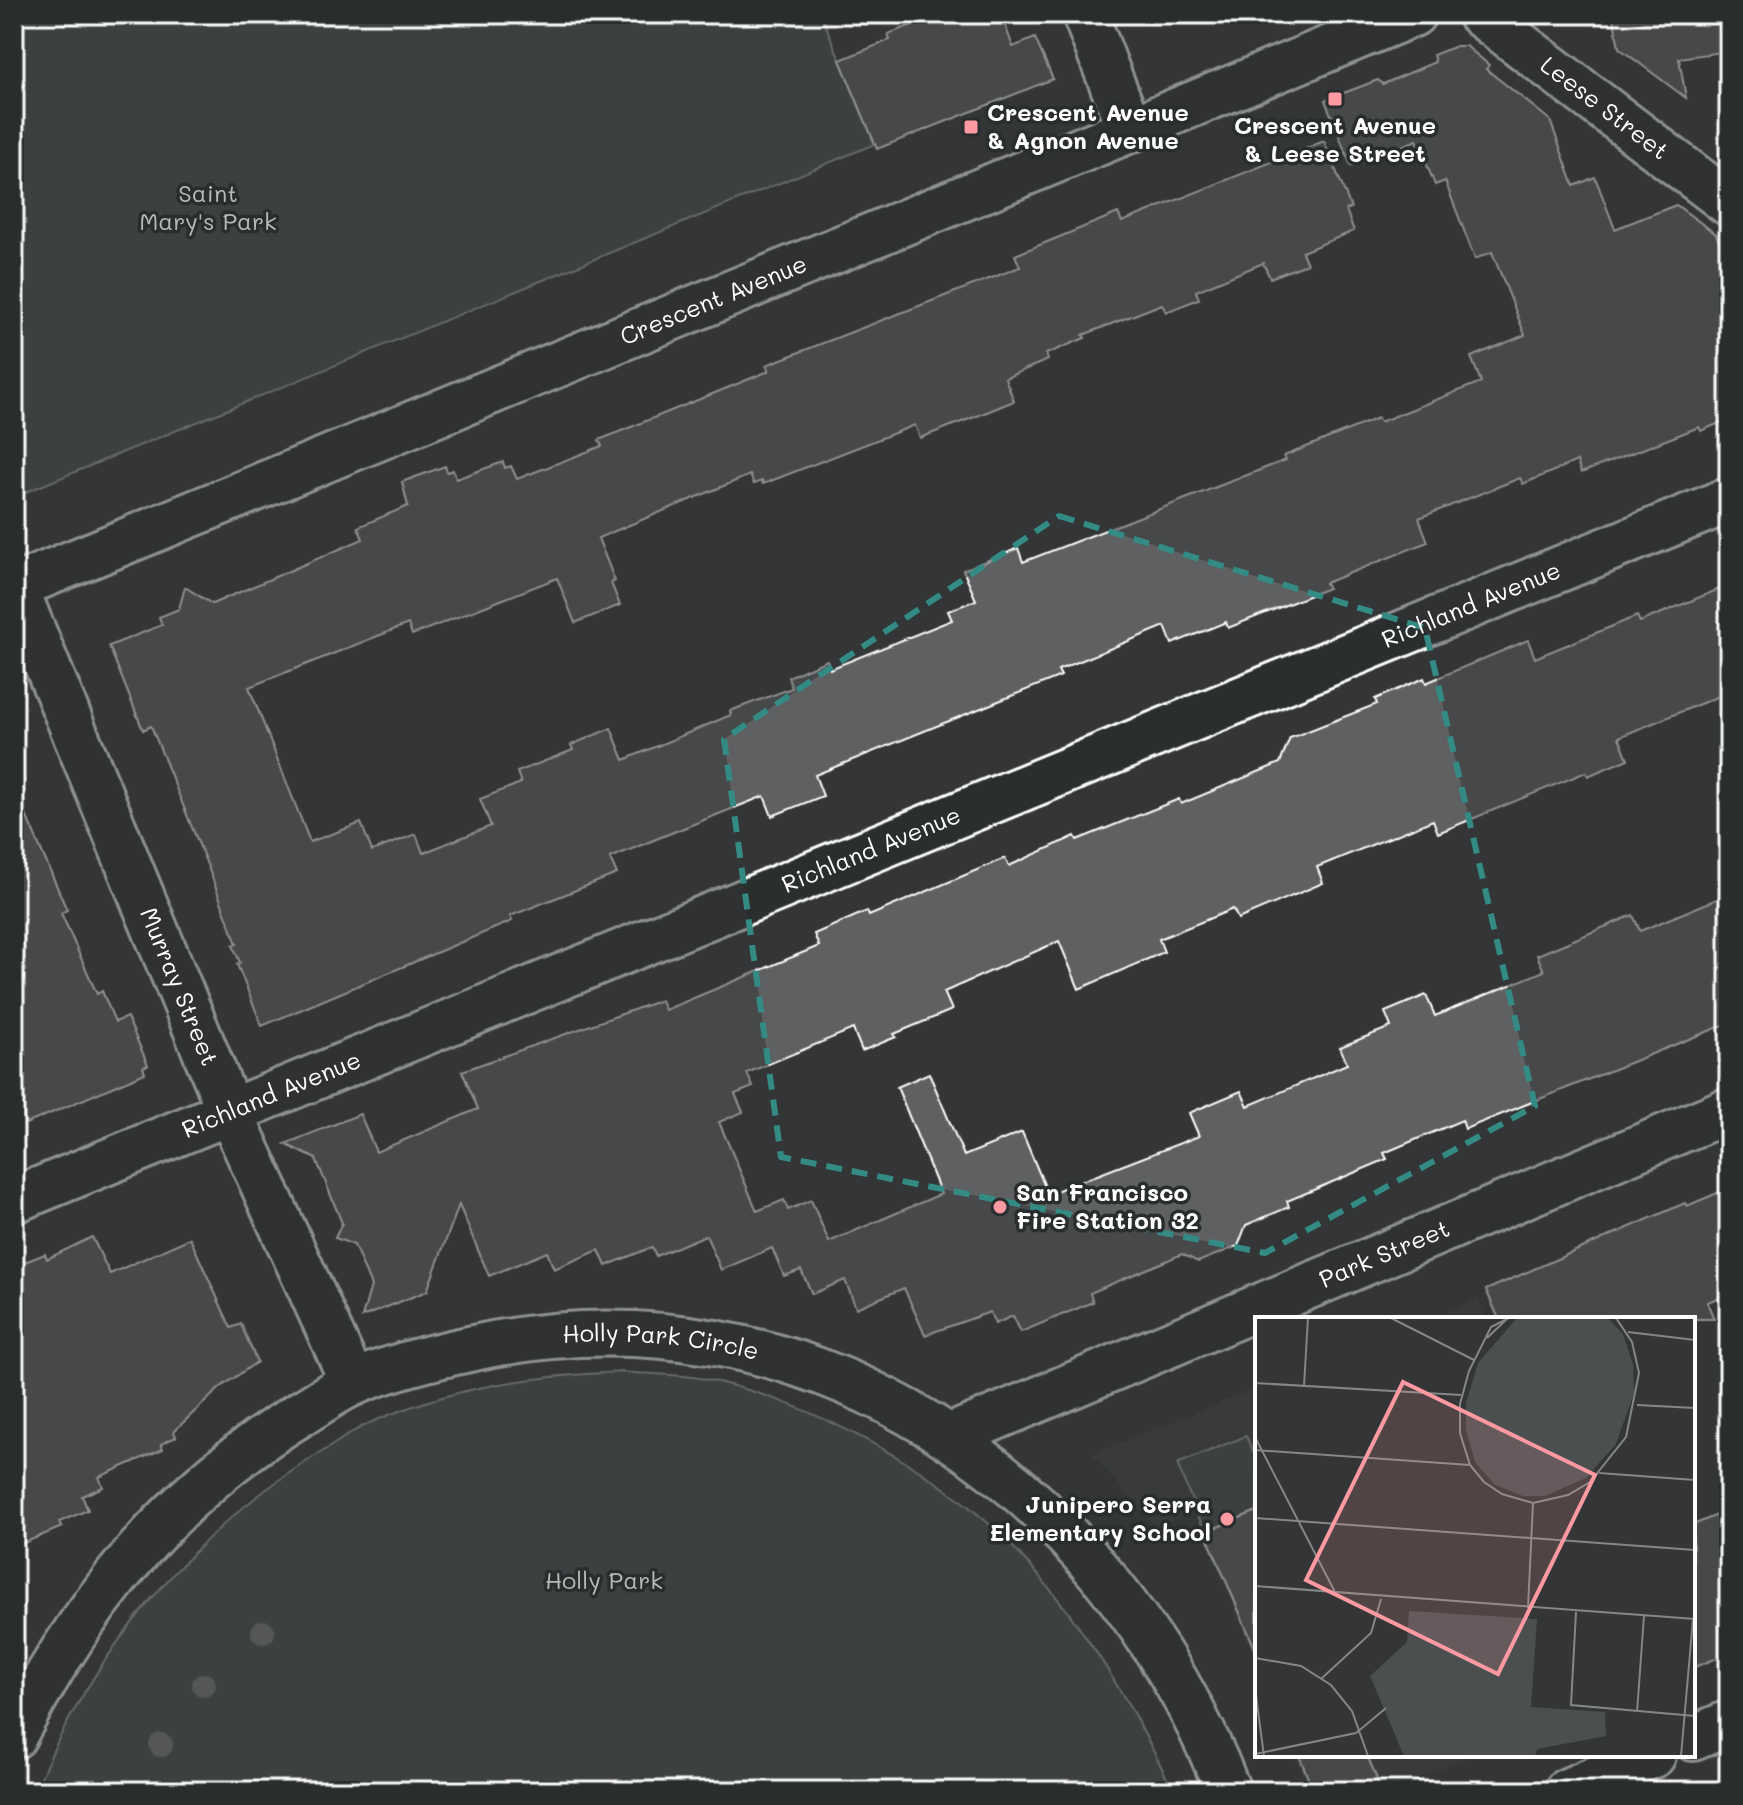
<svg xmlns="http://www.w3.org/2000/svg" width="1743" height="1805" font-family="Mali,sans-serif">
<rect width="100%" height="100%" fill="#333536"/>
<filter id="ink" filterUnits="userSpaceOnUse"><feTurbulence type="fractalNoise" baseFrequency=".0125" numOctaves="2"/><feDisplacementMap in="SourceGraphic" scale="16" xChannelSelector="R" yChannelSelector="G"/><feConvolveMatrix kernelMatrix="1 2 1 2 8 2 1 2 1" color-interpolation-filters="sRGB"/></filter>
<g filter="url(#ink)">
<path fill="#404243" d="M1478,1299L1486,1319H1428Z
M1257,1388V1664L1194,1511L1155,1527L1092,1454Z
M1294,1755H1473L1385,1791H1309Z"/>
<path fill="#4c4f50" stroke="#a6a7a8" stroke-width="2" d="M14,14H821L875,144L14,497Z
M621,1372C647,1374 674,1374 699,1378C801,1397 928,1464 1002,1536C1075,1608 1130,1699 1173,1791H35C91,1654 193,1530 320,1453C337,1443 354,1429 372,1422C455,1386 532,1376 621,1372Z
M1246,1436L1257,1461V1511L1205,1532L1177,1464Z"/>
<path fill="#5f6162" stroke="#fff" stroke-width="2" d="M908,14H1001L1013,47L1035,38L1053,79L877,149L840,60L890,40L888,34L912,25Z
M1613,14H1729V51L1679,58L1686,98L1619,48Z
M1456,46H1466L1489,65L1486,69L1550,120L1574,186L1595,177L1615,229L1676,205L1716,234L1729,268V419L1701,431L1699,427L1581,473L1577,461L1523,484L1520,478L1419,518L1428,542L1325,583L1328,588L1228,628L1226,622L1172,644L1165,626L1058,670L1061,676L815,775L823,796L772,816L764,796L661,837L610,858L617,874L510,916L512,921L262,1026L237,964L240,963L233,945L237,944L208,867L151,726L143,730L109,646L162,625L159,617L179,609L185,587L212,604L363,539L358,527L408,506L402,482L445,466L447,472L453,470L456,479L503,462L505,468L511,466L517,479L602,446L599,440L769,371L766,365L1020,267L1015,255L1118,213L1122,222L1324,141L1351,208L1346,210L1354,231L1302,252L1307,264L1270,278L1263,263L1196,291L1199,299L1166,312L1162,304L1083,335L1085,338L1046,354L1048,360L1005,378L1014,401L972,418L920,438L915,425L763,484L762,481L754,484L750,475L598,538L615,581L611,583L620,605L575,623L557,578L412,635L408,624L249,687L310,842L361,823L372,851L416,834L423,853L491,826L480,799L521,783L517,772L573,750L571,745L611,728L624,760L731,715L730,711L792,688L788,677L827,660L830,669L952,620L948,611L976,600L963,570L1018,548L1023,562L1286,460L1284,456L1378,418L1380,422L1481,382L1471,357L1525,335L1492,252L1475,259L1445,181L1435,185L1417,140L1351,166L1325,100L1378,80L1383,84L1435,62L1433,55Z
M1729,585V692L1619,737L1628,759L1588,776L1586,772L1438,833L1433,820L1317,867L1323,883L1238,919L1233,909L1159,939L1164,952L1079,989L1059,941L944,992L952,1010L894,1034L896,1037L862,1051L853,1029L747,1073L753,1087L735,1094L743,1112L719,1122L757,1211L784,1200L788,1210L811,1200L829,1242L941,1194L897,1087L929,1073L964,1156L1022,1132L1048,1194L1199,1136L1189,1113L1241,1091L1248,1106L1347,1064L1340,1047L1391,1027L1385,1012L1426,995L1435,1016L1544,971L1537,955L1633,915L1640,931L1729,894V1023L1465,1129L1462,1120L1384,1153L1387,1159L1287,1201L1289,1207L1246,1225L1238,1246L1198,1262L1182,1254L1090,1293L1093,1302L1021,1332L1013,1316L995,1324L990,1312L925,1335L904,1288L856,1308L845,1280L812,1294L801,1270L784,1276L772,1248L721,1270L706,1235L656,1256L652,1247L606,1266L599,1250L554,1269L547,1252L489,1276L459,1205L427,1291L362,1317L371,1286L354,1245L335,1238L342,1223L316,1159L285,1144L360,1114L376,1152L478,1109L462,1071L661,1000L665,1010L819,946L814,934L867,911L869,916L1005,858L1009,866L1075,836L1077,840L1179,799L1181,804L1280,763L1290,738L1377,704L1375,699L1424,678L1426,683L1528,640L1535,658L1637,616L1640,622Z
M14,787L67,910L61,913L97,994L102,991L115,1022L127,1017L148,1065L143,1067L145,1073L26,1124L14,1094Z
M1729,1188V1294L1707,1302L1714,1319H1499L1486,1290L1685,1203L1687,1206Z
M92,1237L110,1274L190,1238L231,1328L241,1324L257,1362L221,1387L174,1431L176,1437L161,1444L163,1449L99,1477L103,1487L82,1496L88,1510L59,1522L62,1527L14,1547V1266L45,1254L47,1259Z
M1729,1510V1653L1693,1668V1525Z
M1257,1511V1653L1205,1532Z
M1299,1755H1367L1382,1791H1313Z"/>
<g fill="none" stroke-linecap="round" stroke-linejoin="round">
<g stroke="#fff" stroke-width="50">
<g id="minor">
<path d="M1085,14L1130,130"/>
<path id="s1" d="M1480,14L1729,203"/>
<path id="s2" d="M14,587L1413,14"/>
<path id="s3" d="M15,587L230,1112L353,1383"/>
<path id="s4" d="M14,1200L1729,500"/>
<path id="s5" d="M951,1436L1729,1110"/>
<path id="s6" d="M14,1736C81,1606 173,1491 300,1414C318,1404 336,1390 355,1382C391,1367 431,1357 469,1349C806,1274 1107,1479 1228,1791"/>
<path d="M1693,1738L1729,1723"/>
<path d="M1567,1791L1653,1755"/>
</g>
</g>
<use href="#minor" stroke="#2a2d2e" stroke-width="44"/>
</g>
<g fill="#7c7e7e">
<circle cx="263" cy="1632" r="12"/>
<circle cx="204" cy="1685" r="12"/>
<circle cx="161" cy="1745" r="12"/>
</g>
</g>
<path d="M0 0H1743V1805H0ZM1059,516L1425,628L1535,1106L1265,1253L781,1157L724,739Z" fill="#333536" fill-opacity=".55" fill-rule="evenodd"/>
<path fill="none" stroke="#338b84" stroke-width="6" stroke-dasharray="16 10" stroke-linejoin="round" d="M1059,516L1425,628L1535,1106L1265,1253L781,1157L724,739Z"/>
<g fill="#ff9aa2" stroke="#2a2d2e" stroke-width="3">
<rect x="1327" y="91" width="16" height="16" rx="4"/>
<rect x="963" y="119" width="16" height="16" rx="4"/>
<circle cx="1000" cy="1207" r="8"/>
<circle cx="1227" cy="1519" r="8"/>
</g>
<g text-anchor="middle" stroke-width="7" stroke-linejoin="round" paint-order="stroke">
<g font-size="24" fill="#fff" stroke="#2a2d2e">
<text dy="8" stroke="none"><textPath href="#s1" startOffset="156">Leese Street</textPath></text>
<text dy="8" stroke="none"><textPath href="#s2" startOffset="756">Crescent Avenue</textPath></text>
<text dy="8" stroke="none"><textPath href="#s4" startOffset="1574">Richland Avenue</textPath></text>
<text dy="8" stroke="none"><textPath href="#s4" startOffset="926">Richland Avenue</textPath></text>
<text dy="8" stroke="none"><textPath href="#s3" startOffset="432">Murray Street</textPath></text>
<text dy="8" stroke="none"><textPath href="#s4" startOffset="278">Richland Avenue</textPath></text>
<text dy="8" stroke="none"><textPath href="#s5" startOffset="470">Park Street</textPath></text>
<text dy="8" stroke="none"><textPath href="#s6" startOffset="812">Holly Park Circle</textPath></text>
</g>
<g font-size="24" font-weight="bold" fill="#fff" stroke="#2a2d2e" text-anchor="start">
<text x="987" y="121">Crescent Avenue<tspan x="987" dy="28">&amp; Agnon Avenue</tspan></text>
<text x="1335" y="134" text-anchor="middle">Crescent Avenue<tspan x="1335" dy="28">&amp; Leese Street</tspan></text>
<text x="1016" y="1201">San Francisco<tspan x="1016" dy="28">Fire Station 32</tspan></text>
<text x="1211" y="1513" text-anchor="end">Junipero Serra<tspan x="1211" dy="28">Elementary School</tspan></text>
</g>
<g font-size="24" fill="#b7b9b9" stroke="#2a2d2e">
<text x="208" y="202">Saint<tspan x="208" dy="28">Mary's Park</tspan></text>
<text x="604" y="1589">Holly Park</text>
</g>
</g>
<g transform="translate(1255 1317)">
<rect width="440" height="440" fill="#333536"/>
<path d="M262,1H353L368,17L378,47L379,76L361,127L331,161L290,179H268L240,168L220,145L211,113V86L223,46ZM154,294L282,302L276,390L350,395L351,419L282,432L280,439H149L115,359L152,325Z" fill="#4c4f50"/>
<path fill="none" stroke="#858686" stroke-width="2" d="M136,1L219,43M254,1L236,10L214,54L205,87V116L215,148L229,165L247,177L278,186L313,178L335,165L371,120L384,56L377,25L361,1M373,15L440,23M232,21L253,1M0,66L206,78M49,69L53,1M382,88L440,91M0,120L82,279M0,133L215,148M344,156L440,163M0,201L440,233M0,269L440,302M273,291L278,186M321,295L316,388L440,399M0,341L46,349L76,368L97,394L113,439M67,361L116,316L126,282M0,371L9,439M382,395L389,299M0,437L101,416L131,391M426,439L438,302"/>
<path fill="#ff9aa2" fill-opacity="0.15" stroke="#ff9aa2" stroke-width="4" d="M148,65L340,158L243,357L51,263Z"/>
<rect width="440" height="440" fill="none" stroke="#fff" stroke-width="4"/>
</g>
<rect width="1743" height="1805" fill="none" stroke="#2a2d2e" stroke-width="48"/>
<rect x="24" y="24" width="1695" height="1757" fill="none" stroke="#fff" stroke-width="3" filter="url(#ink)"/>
</svg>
